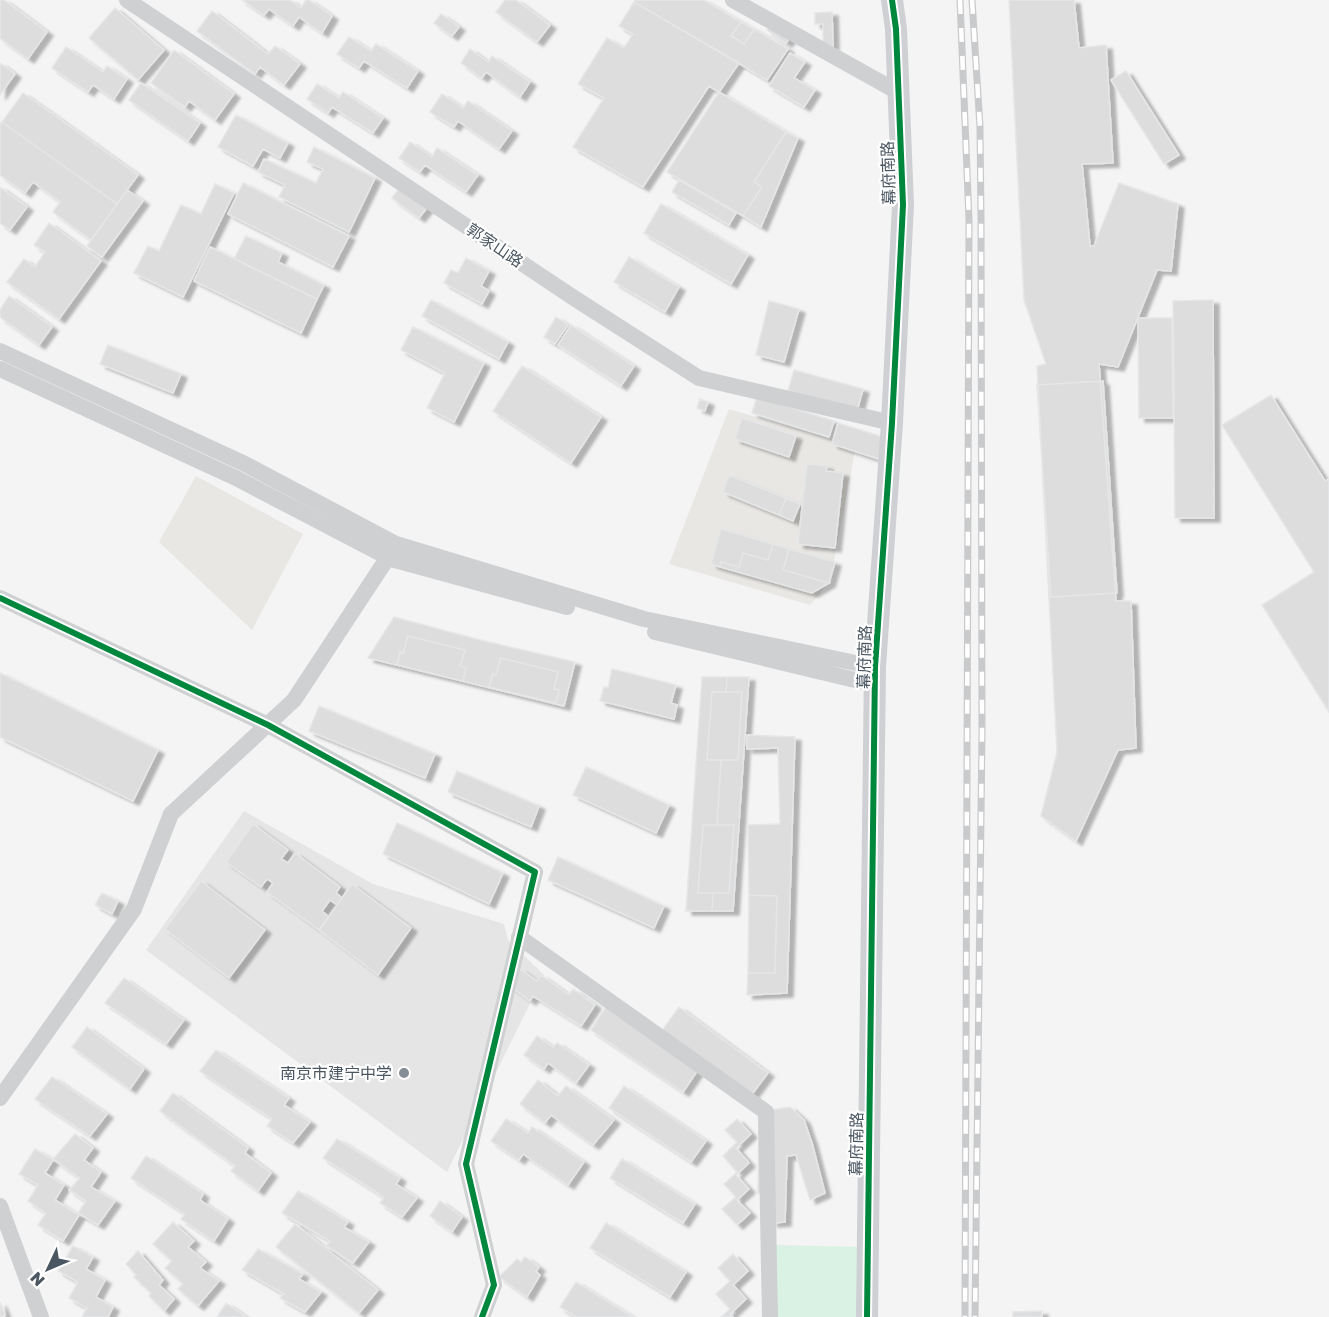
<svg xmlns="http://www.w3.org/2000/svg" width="1329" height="1317" font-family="'Golos Text','Noto Sans SC',sans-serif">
<defs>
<filter id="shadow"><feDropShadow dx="6" dy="4" stdDeviation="1.5" flood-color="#0004"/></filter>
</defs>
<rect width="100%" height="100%" fill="#f4f4f4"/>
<path fill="#e8e7e3" d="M729,409L856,446L830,581L810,605L669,564Z
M196,476L303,534L252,630L159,542Z"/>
<path fill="#e6e5e6" d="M244,811L373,884L504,924L508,940L544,975L447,1172L146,950Z"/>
<path fill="#d9f2e3" d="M776,1245L862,1247V1317H777Z"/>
<path fill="#ddddde" stroke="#e5e6e7" stroke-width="1.5" filter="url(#shadow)" d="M0,0H4L47,32L28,59L0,38Z
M242,0H290L301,8L306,0H309L332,16L322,33L299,17L293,26L269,9L264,15Z
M505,0H516L550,25L537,42L496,12Z
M635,0H704L741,22L731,36L744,44L754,29L788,49L767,80L634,2Z
M1009,0H1074L1079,48L1106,45L1113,163L1082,164L1090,246H1094L1119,183L1178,204L1171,271L1157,270L1118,367L1099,364L1116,601H1131L1136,748L1118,750L1076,841L1041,816L1057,752L1037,366L1046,364L1024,300Z
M634,2L739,63L719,92L709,86L643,187L573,147L604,98L578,84L607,38L624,48L633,34L619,26Z
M115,8L164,50L138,80L89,38Z
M212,11L268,54L275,46L300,64L284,85L260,67L255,74L197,31Z
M832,12L833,46H823V24H815V13Z
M441,14L459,27L452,36L434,23Z
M775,19L794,32L786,43L767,30Z
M741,22L754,29L744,44L731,36Z
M349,37L371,51L376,44L418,71L407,88L364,61L359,68L337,54Z
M66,47L103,72L107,66L127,79L114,99L93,85L88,92L52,68Z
M470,49L488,62L492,56L530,82L520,97L486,72L482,78L461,63Z
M174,50L234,94L215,120L189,101L185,107L151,83Z
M790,53L805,62L794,78L815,90L804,107L769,86Z
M0,63L15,74L0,95Z
M1126,71L1179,155L1164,164L1111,80Z
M141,83L200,123L188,141L129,100Z
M317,84L339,98L343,92L383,118L373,133L332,107L328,113L307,99Z
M719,92L786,132L754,182L762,187L743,216L667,172Z
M23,93L138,175L117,204L2,122Z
M442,94L463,108L468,101L512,131L499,149L458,121L454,127L430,112Z
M236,115L288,143L280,158L263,149L253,166L218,147Z
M2,122L117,204L91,240L53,212L60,202L33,182L25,193L0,175V124Z
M786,132L798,138L761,227L743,216L762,187L754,182Z
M410,142L432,157L437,148L478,175L466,192L425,165L420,172L399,158Z
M314,147L375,178L349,232L279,197L285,185L258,172L264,159L316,183L323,169L307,162Z
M679,180L736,213L729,225L672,192Z
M243,183L349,236L333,267L228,214Z
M403,183L430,204L419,218L392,198Z
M215,184L234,193L183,297L134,273L148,246L159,251L181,205L201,214Z
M0,187L27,207L10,230L0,223Z
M127,190L143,201L102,257L87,246Z
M661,204L748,255L731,284L644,233Z
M49,223L101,261L59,319L7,282L24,259L35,267L45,252L34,245Z
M246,236L282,253L278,262L324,285L317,299L234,259Z
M210,247L317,299L301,333L194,281Z
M629,257L679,287L665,312L614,282Z
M466,258L489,271L481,286L489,291L482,304L444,283L451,270L458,273Z
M9,296L52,327L39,345L0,317V310Z
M431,300L508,342L499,359L422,316Z
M1213,300L1214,518H1175L1173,301Z
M769,301L799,309L784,362L756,355Z
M556,317L568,325L555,344L544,337Z
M1138,318H1172L1173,418H1139Z
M571,325L634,366L621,386L558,345Z
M413,327L484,363L454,422L427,408L445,373L401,350Z
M108,345L181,374L173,393L100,364Z
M522,366L601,417L571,463L493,411Z
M794,370L863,389L857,411L788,391Z
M1103,381L1117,593L1051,597L1037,385Z
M1271,395L1325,481L1329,479V712L1262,605L1314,572L1222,425Z
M757,397L834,421L829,437L752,413Z
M700,399L708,402L705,411L697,408Z
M742,418L796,436L789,457L735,439Z
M838,423L886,438L879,459L832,444Z
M807,464L827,466L826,471L843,473L835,548L798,544Z
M729,475L786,498L779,515L723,492Z
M786,498L800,504L793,521L779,515Z
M721,529L773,544L768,560L743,553L739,567L721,562L720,567L711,564Z
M773,544L789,549L783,570L829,583L812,593L720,567L721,562L739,567L743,553L768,560Z
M789,549L835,562L829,583L783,570Z
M394,617L476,639L575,662L564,706L368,658Z
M408,636L465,650L460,666L466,668L463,681L397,665L400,652L403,653Z
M501,658L558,672L554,689L559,690L556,703L489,687L493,674L496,675Z
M612,669L676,685L671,703L677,705L674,719L600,701L604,687L608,688Z
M0,673L158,750L133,801L0,737Z
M702,677H749L733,911H686Z
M702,677H727L726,692H712L707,760H721L717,825H703L698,893H713L712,911H686Z
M727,677H749L733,911H712L713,893H729L734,825H717L721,760H738L742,692H726Z
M712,692H742L738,760H707Z
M319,706L435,754L425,778L309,731Z
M747,735L795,737L787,993L747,995L748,973H775L777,896L749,895L748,825L780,824L778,748L747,749Z
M586,767L669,805L656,833L573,795Z
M457,771L539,806L531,827L448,792Z
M397,823L503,873L489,904L383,854Z
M253,824L288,850L281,859L288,863L295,853L340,887L336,893L342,898L337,905L330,900L322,911L329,917L319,930L267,892L273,883L267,879L261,887L226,862Z
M703,825H734L729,893H698Z
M558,857L664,906L654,928L548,880Z
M201,881L265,930L229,978L165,929Z
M352,884L411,928L378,975L319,930Z
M102,893L118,901L112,914L95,905Z
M749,895L777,896L775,973H748Z
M520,969L537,981L541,975L569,995L573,989L595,1005L581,1026L533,996L530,1001L510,986Z
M124,978L184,1020L166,1044L105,1003Z
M607,1005L700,1067L683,1092L591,1030Z
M679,1007L768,1073L750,1097L661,1032Z
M87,1027L144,1069L130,1089L72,1047Z
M537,1036L553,1047L557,1043L589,1065L576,1083L548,1063L544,1069L524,1055Z
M216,1050L289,1098L284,1105L310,1122L293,1143L267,1126L272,1119L200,1071Z
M52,1077L107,1114L90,1136L35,1099Z
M538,1080L558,1096L566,1086L614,1120L593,1145L551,1115L545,1123L520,1104Z
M624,1086L706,1141L691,1162L609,1108Z
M173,1093L248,1148L245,1153L271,1173L258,1191L231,1171L235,1166L160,1111Z
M790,1107L804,1120L812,1143L825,1193L810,1200L796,1155L787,1156L785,1222L772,1223L769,1193H758L759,1112Z
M506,1119L528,1133L532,1127L584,1162L568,1185L523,1154L519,1160L491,1141Z
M737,1119L751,1134L736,1148L749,1163L736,1175L749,1189L737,1200L750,1213L737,1225L722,1209L736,1197L724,1184L737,1172L723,1156L737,1142L725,1130Z
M75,1134L93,1148L84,1160L101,1172L91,1187L115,1201L98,1225L78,1213L86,1201L69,1190L80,1178L53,1159Z
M337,1139L400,1178L396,1184L417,1198L402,1217L380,1203L384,1197L323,1158Z
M35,1149L53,1160L45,1173L64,1185L55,1200L79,1215L63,1241L38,1225L46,1213L28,1201L38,1185L19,1174Z
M146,1156L203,1194L200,1200L228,1219L214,1241L181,1219L185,1214L131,1178Z
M622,1159L695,1204L683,1223L610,1178Z
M298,1191L348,1222L344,1227L369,1242L353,1263L326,1246L330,1241L282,1213Z
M440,1201L462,1217L452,1232L430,1216Z
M173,1222L194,1241L188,1247L206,1262L200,1268L219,1281L198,1306L178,1289L183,1284L165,1268L172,1261L153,1244Z
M606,1223L686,1272L670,1297L590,1248Z
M295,1224L378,1290L359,1313L276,1247Z
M73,1246L93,1257L86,1269L105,1280L96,1297L113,1307L108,1317H82L87,1308L69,1298L78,1282L58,1271Z
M258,1249L303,1274L299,1279L321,1292L305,1312L280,1298L284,1294L242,1270Z
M138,1251L163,1280L159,1285L174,1299L164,1311L149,1296L151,1293L134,1277L136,1275L126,1264Z
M733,1254L748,1271L733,1285L746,1299L730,1314L733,1317H721L730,1309L716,1294L730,1281L718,1268Z
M525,1257L539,1267L536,1272L540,1275L527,1297L499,1277L517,1259L521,1262Z
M576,1282L633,1317H576L560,1307Z
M0,1302L5,1315L0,1317Z
M226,1303L246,1317H217Z
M1042,1311V1317H1013V1312Z"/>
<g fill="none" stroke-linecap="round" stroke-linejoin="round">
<path stroke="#ced0d2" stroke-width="16" d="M127,0L574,298L699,378L892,423
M733,0L898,92
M0,351L243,463L396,544L644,619L875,667
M0,369L236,478L391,559L567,607
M0,598L268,725L535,872L466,1164L494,1285L482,1317
M655,632L876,685
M519,937L766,1112L770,1317
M0,1098L134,909L171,814L294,700L394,548
M0,1206L41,1317"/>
<path stroke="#ced0d4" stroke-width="22" d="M867,1317L875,667L892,423L903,205L896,29L892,0"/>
<g stroke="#c9cacc" stroke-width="7">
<path id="rail" d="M960,0L969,220L965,1317
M972,0L980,127L981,221L982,732L975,1317"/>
</g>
<use href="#rail" stroke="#fff" stroke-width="4.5" stroke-dasharray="14" stroke-linecap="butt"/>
<g stroke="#fff" stroke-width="10">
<path id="cycleway" d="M0,598L268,725L535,872L466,1164L494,1285L482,1317
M867,1317L875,667L892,423L903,205L896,29L892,0"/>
</g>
<use href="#cycleway" stroke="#00873e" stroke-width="6"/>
</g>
<circle fill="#868d94" stroke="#fff" stroke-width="2" cx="404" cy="1073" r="6"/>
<g text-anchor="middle" stroke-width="4.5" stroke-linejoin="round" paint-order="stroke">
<g font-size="16" fill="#4a5661" stroke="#fff">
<text transform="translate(888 173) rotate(-92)" y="6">幕府南路</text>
<text transform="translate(495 245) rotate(34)" y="6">郭家山路</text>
<text transform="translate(864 657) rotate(-88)" y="6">幕府南路</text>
<text transform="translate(856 1144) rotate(-89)" y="6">幕府南路</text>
</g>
<g font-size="16" fill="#4a5661" stroke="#fff" text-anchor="end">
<text x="392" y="1079">南京市建宁中学</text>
</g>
</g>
<g transform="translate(48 1269) rotate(226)" stroke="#ffffff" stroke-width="4.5" paint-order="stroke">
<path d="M0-4.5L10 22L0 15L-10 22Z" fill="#4a5661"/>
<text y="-9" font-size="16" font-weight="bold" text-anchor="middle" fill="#4a5661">N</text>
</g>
</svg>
